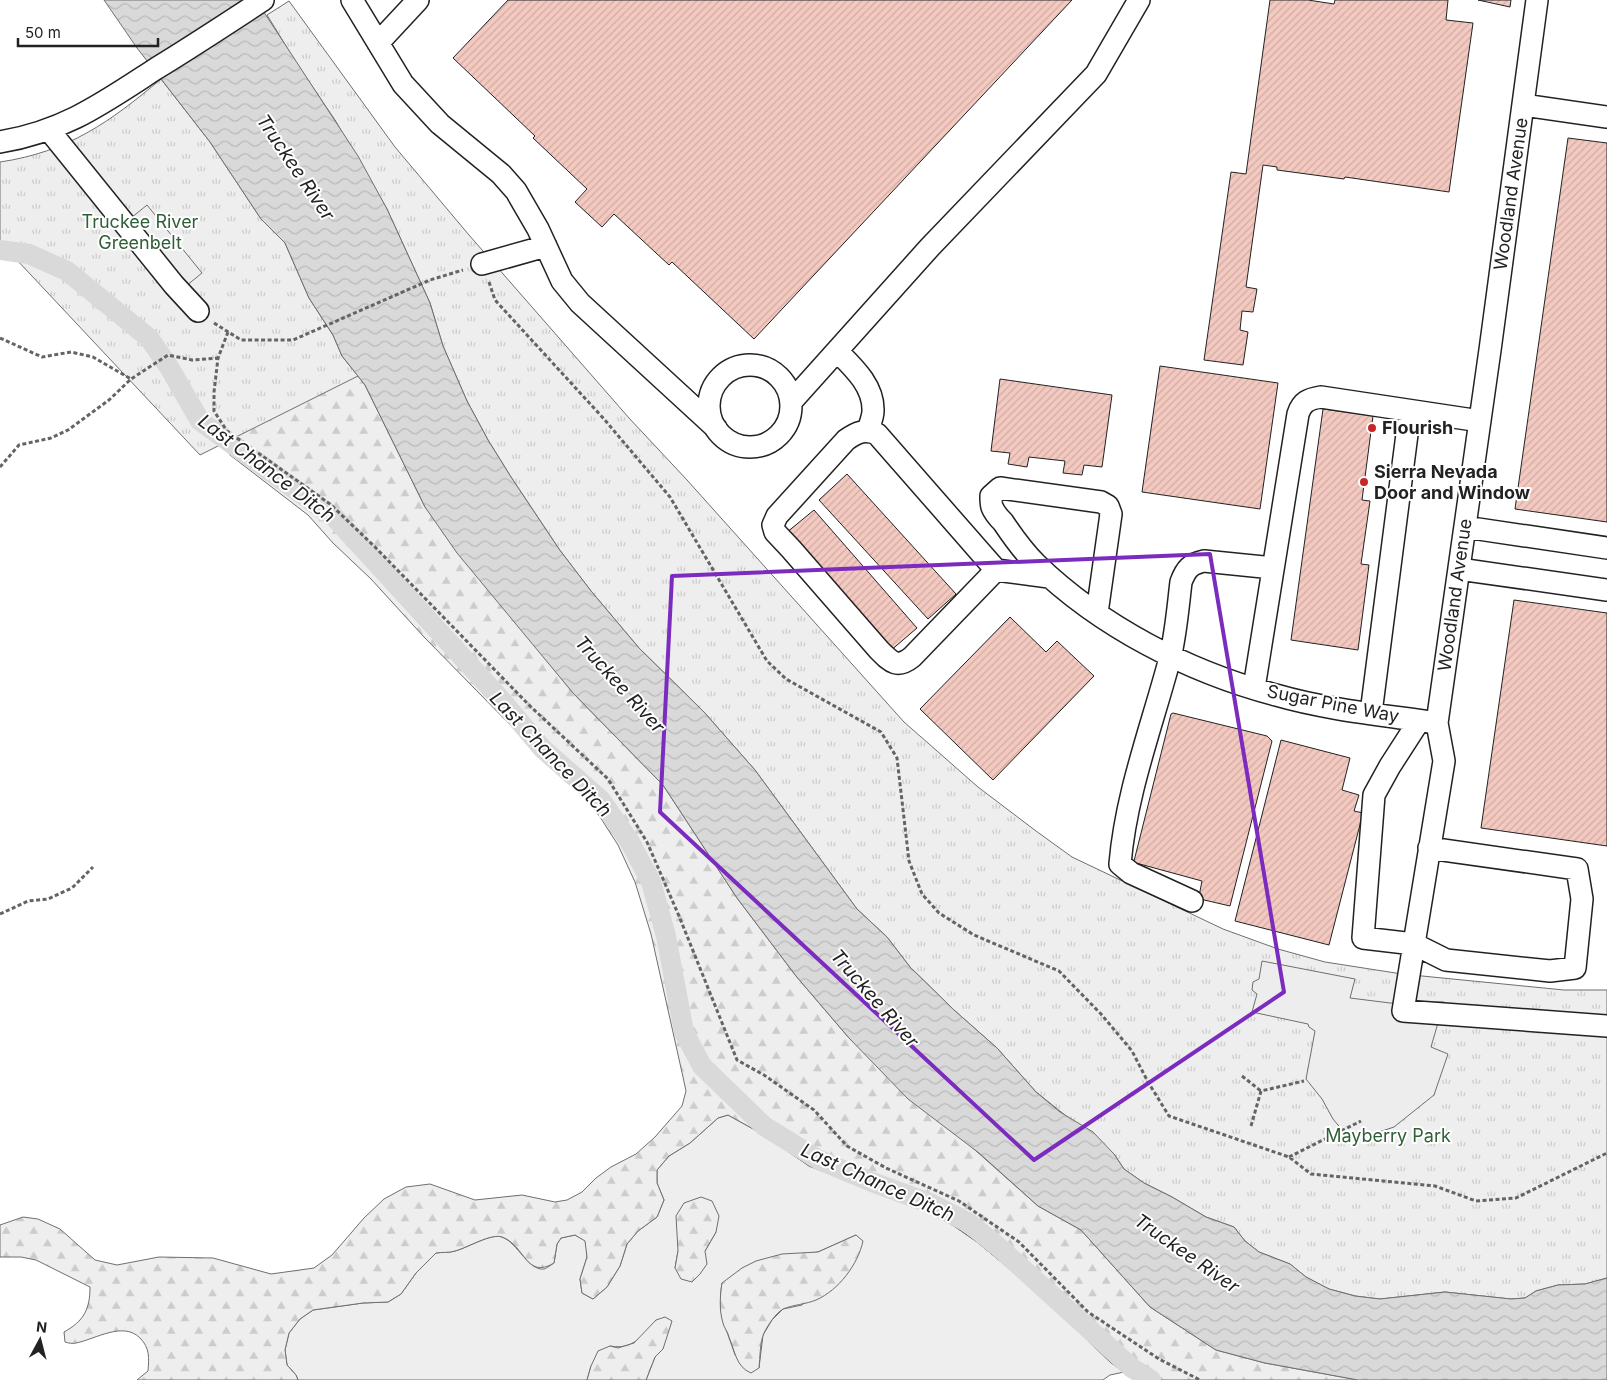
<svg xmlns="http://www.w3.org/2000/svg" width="1607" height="1380" font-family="Inter,sans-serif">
<defs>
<pattern id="forest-firs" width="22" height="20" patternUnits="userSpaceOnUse" patternTransform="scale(1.25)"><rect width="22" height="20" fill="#eee"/><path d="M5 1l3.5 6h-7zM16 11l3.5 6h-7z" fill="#ccc"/></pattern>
<pattern id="park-tufts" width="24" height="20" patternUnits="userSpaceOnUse" patternTransform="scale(1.25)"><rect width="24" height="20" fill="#eee"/><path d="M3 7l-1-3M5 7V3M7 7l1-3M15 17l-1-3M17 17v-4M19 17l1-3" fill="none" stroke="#ccc"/></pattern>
<pattern id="water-waves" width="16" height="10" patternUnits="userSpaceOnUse" patternTransform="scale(1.25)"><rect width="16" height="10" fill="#d9d9d9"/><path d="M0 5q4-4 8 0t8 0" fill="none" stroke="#bababa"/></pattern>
<pattern id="building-hatch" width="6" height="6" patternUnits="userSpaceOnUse" patternTransform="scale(1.25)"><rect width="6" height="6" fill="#f3c9c0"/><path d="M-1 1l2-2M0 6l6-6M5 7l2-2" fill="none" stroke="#d0aca5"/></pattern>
</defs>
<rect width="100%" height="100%" fill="#fff"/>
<path fill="#eee" stroke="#6f6f6f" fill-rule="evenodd" d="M728,1115L764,1135L809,1166L929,1212L954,1226L977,1242L1040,1294L1110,1362L1124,1372L1110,1375L1103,1380H646L655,1357L663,1349L646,1333C635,1343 626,1349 610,1346L591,1366L587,1380H298L296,1375L287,1365L285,1350L289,1333L300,1319L313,1310L363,1303L388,1302L401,1294L416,1273L436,1253C442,1252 449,1253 455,1251C467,1248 491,1233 502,1237C518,1243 528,1271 544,1269C547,1268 551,1265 554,1263L557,1244L561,1238L575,1235L586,1241L587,1257L580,1279L582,1293L593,1299L607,1287L620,1266L627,1244L638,1231L657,1217L664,1200L657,1183V1170L669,1156L690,1143L718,1118ZM716,1232L705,1251L675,1268L678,1251ZM856,1235L802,1305L783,1309L772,1320L763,1335L759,1368L735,1355C726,1327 717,1314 722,1283L802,1254L818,1252Z"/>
<path fill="url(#forest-firs)" stroke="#6f6f6f" d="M161,79L285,243L309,298L333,335L342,356L365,385L425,507L573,693L663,785L737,898L796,976L849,1038L1038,1206L1081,1230L1150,1307L1216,1350L1265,1363L1358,1380H1135L1110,1362L1040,1294L977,1242L954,1226L929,1212L809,1166L764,1135L728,1115L718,1118L690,1143L669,1156L657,1170V1183L664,1200L657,1217L638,1231L627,1244L620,1266L607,1287L593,1299L582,1293L580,1279L587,1257L585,1241L575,1235L561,1238L557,1244L554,1263C526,1280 525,1245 502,1237C491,1233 467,1248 455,1251C449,1253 442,1252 436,1253L416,1273L401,1294L388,1302L363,1303L313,1310L300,1319L289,1333L285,1350L287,1365L296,1375L298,1380H137L148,1371C149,1358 150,1348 140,1338C123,1321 96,1339 76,1343C73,1344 68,1343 65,1342L64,1332C84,1321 90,1309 90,1287L36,1260L21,1257H0V1225L23,1217L38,1219L60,1229L95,1260L117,1265L159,1257L213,1258L271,1274L314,1268L332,1255L364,1218L384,1199L406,1187L430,1184L475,1200L522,1195L555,1202L567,1200L582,1192L596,1178L611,1167L636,1154L655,1137L682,1106L686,1091L683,1077L651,934L635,882L618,845L600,817L577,787L525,740L424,637L371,579L333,543L308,515L230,455L225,441Z
M701,1197L712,1201L719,1216L716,1232L705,1251L707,1264L700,1274L692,1282L681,1279L675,1268L678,1251L676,1216L684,1203Z
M856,1235L863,1241C858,1264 839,1290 816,1300C807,1304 792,1305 783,1309C775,1314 768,1325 764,1333C760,1341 760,1358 759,1368L751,1373C736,1367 735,1351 729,1337C728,1332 724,1328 723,1323C719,1310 720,1296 722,1283L742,1268L756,1261L782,1254L818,1252Z
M665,1317L672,1321L663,1349L655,1357L646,1380H587L591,1366L598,1351L610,1346L618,1348L634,1343L656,1320Z"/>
<path fill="url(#park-tufts)" stroke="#6f6f6f" d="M289,1L395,147L469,235L629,418L687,480L904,722L978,787L1036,831L1072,857L1223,929L1278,949L1325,962L1402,974L1564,990H1607V1278L1585,1284L1558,1285L1536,1291L1525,1298L1511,1299L1445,1292L1380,1299L1355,1296L1329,1289L1306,1277L1290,1264L1259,1252L1245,1241L1234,1227L1206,1217L1172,1197L1144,1183L1124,1169L1114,1154L1036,1092L997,1048L954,1010L910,967L887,937L857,909L755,770L704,712L639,648L591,591L559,549L511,477L488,440L467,401L443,346L430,303L387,209L335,120L297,64L267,15Z
M161,79L210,142L261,219L285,243L309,298L333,335L342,356L358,376L200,455L0,242V162C68,152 110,122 161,79Z"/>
<path fill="#ededed" stroke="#6f6f6f" d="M147,205L202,273L186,286L131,218Z
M1262,961L1355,979L1350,998L1390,1003L1444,1002L1431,1047L1448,1054L1434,1095L1394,1127L1376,1133L1348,1137L1333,1119L1322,1099L1306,1079L1315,1031L1309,1027L1308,1024L1252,1012L1257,994L1252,990L1253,982L1259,979Z"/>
<path fill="url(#water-waves)" stroke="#6f6f6f" d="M104,0H256L358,156L387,209L430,303L443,346L467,401L488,440L511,477L559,549L591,591L639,648L704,712L755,770L857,909L887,937L910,967L954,1010L997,1048L1036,1092L1060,1112L1093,1132L1114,1154L1124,1169L1144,1183L1172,1197L1206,1217L1234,1227L1245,1241L1259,1252L1290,1264L1306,1277L1329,1289L1355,1296L1380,1299L1445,1292L1511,1299L1525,1298L1536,1291L1558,1285L1585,1284L1607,1278V1380H1358L1265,1363L1216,1350L1150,1307L1081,1230L1038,1206L979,1153L908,1099L849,1038L796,976L737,898L663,785L573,693L457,553L425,507L365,385L342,356L333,335L309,298L285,243L261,219L210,142L137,48Z"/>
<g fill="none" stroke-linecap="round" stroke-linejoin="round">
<path stroke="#d9d9d9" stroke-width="20" d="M0,250L29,254L67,271L149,338L169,367L200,421L336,519L497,695L543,749L601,800L630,842L651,882L666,936L684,1032L702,1066L764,1126L819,1160L872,1182L932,1204L969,1223L1002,1250L1132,1368L1151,1380"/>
</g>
<path fill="url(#building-hatch)" stroke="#222" d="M508,0H1072L754,339L672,262L669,265L614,214L602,227L575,202L587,189L533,138L535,136L453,58Z
M1270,0H1308L1334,4L1335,0H1448L1446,20L1473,23L1449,192L1345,177L1344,179L1277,170V167L1263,165L1246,287L1257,289L1253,312L1242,311L1240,330L1248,332L1243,365L1204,360L1231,172L1246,174Z
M1478,0H1511L1510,7Z
M1568,138L1607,143V522L1515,509Z
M1160,366L1278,383L1260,509L1142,492Z
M1000,379L1112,395L1102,467L1084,465L1082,475L1063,473L1065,461L1029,457L1027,467L1008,464L1010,453L991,451Z
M1323,409L1373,416L1362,500L1370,501L1361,564L1369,565L1358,650L1291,640Z
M847,474L956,594L928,619L819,500Z
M814,510L917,628L889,652L786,533Z
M1514,600L1607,613V846L1481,828Z
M1010,617L1046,652L1057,641L1094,676L993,780L920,709Z
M1173,713L1267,736L1272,741L1230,906L1200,899L1199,896L1202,881L1136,863L1134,861L1171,714Z
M1281,740L1350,758L1342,790L1359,795L1354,811L1363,813L1329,945L1235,921Z"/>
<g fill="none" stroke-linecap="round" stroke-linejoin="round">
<g stroke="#222" stroke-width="24">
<path id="minor" d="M352,0L403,84L440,124L501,174L516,191L538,229L562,281L580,303L716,428
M1537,0L1490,350L1437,723L1444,761L1403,1011L1607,1026
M378,43L418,0
M1523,105L1607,117
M49,130L174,285L198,311
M0,142C65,131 103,103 157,68C193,46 228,23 263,0
M482,264L546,246
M837,351C853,367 874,386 873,411C873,417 870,424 868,430
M709 406a41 41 0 1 1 82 0a41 41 0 1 1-82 0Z
M791,402L930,247L1096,74L1139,0
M1465,527L1607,548
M1459,569L1607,590
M996,570L912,657C897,669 891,662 879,650L791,549L775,532L773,525L777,516L846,440C857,432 865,429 877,434L996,570L1049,577
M1097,613L1111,514L1108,506L1101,502L1000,488L991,496C991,499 991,504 992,507C994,512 999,518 1003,522C1013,537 1023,551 1036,564C1101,627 1189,672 1276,695C1328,710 1383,715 1437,723
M1254,688L1298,414C1302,402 1308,399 1321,397L1480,421
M1371,713L1410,411
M1419,721L1390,766L1374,795L1363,938L1414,944L1446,960L1550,971L1575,968L1582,899L1577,869L1429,848
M1192,901L1131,873L1120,864C1126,793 1152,726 1170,658C1176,633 1178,607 1181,582C1186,569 1190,564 1204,561L1273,568"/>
</g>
<path stroke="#646464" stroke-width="3" stroke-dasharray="4 2.5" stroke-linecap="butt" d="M489,282L495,300L604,419L670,497L767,661L786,679L881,732L897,758L909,861L922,894L939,913L974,935L1059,971L1101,1014L1132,1051L1148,1082L1169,1116L1289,1157L1311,1174L1435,1186L1476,1201L1516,1198L1607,1153
M214,323L241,340H293L430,280L463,270
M228,332L218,358L214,392V411L227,431L330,504L375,547L529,705L608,779L647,842L679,916L737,1060L764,1075L814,1110L847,1146L886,1168L959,1201L1019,1242L1088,1312L1159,1359L1200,1380
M0,338L42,357L71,352L93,357L131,379
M0,467L19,445L51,438L68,430L109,400L131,379L168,355L192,360L218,358
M0,914L28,901L48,899L72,888L93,867
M1242,1076L1261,1091
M1251,1126L1261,1091L1304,1081
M1289,1157L1361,1121"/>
<use href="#minor" stroke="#fff" stroke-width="21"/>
</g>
<path fill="none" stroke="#7b2cbf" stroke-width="4" stroke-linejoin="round" d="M1210,554L1284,992L1034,1160L660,812L672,576Z"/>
<g fill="#c62828" stroke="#fff" stroke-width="2">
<circle cx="1372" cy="428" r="5"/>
<circle cx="1364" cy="482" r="5"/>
</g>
<g text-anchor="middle" stroke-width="4" stroke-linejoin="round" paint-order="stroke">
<g font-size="18" fill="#222" stroke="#fff">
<text transform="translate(1511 194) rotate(-82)" y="6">Woodland Avenue</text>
<text transform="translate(1455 595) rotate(-82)" y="6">Woodland Avenue</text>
<text transform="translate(1333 704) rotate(11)" y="6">Sugar Pine Way</text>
</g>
<g font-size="18" fill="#2f5e38" stroke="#fff">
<text x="140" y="228">Truckee River<tspan x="140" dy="21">Greenbelt</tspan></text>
<text x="1388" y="1142">Mayberry Park</text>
</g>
<g font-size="18" font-weight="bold" fill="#222" stroke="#fff" text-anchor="start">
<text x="1382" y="434">Flourish</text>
<text x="1374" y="478">Sierra Nevada<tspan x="1374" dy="21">Door and Window</tspan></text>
</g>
<g font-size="19" font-style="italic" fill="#222" stroke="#fff">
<text transform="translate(296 167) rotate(56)" y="7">Truckee River</text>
<text transform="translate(267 468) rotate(37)" y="7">Last Chance Ditch</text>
<text transform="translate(620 684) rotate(48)" y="7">Truckee River</text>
<text transform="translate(551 754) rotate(46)" y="7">Last Chance Ditch</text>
<text transform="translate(875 998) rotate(49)" y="7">Truckee River</text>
<text transform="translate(878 1182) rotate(24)" y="7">Last Chance Ditch</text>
<text transform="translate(1187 1253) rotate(35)" y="7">Truckee River</text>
</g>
</g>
<g transform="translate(40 1340) rotate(7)" stroke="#ffffff" stroke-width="4" paint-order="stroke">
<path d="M0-4L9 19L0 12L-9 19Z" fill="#222222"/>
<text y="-8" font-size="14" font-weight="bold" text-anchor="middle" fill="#222222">N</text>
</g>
<path d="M18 38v8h140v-8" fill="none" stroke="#222222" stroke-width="2.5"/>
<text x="25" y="38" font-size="15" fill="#222222" stroke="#ffffff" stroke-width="4" paint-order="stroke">50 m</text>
</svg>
